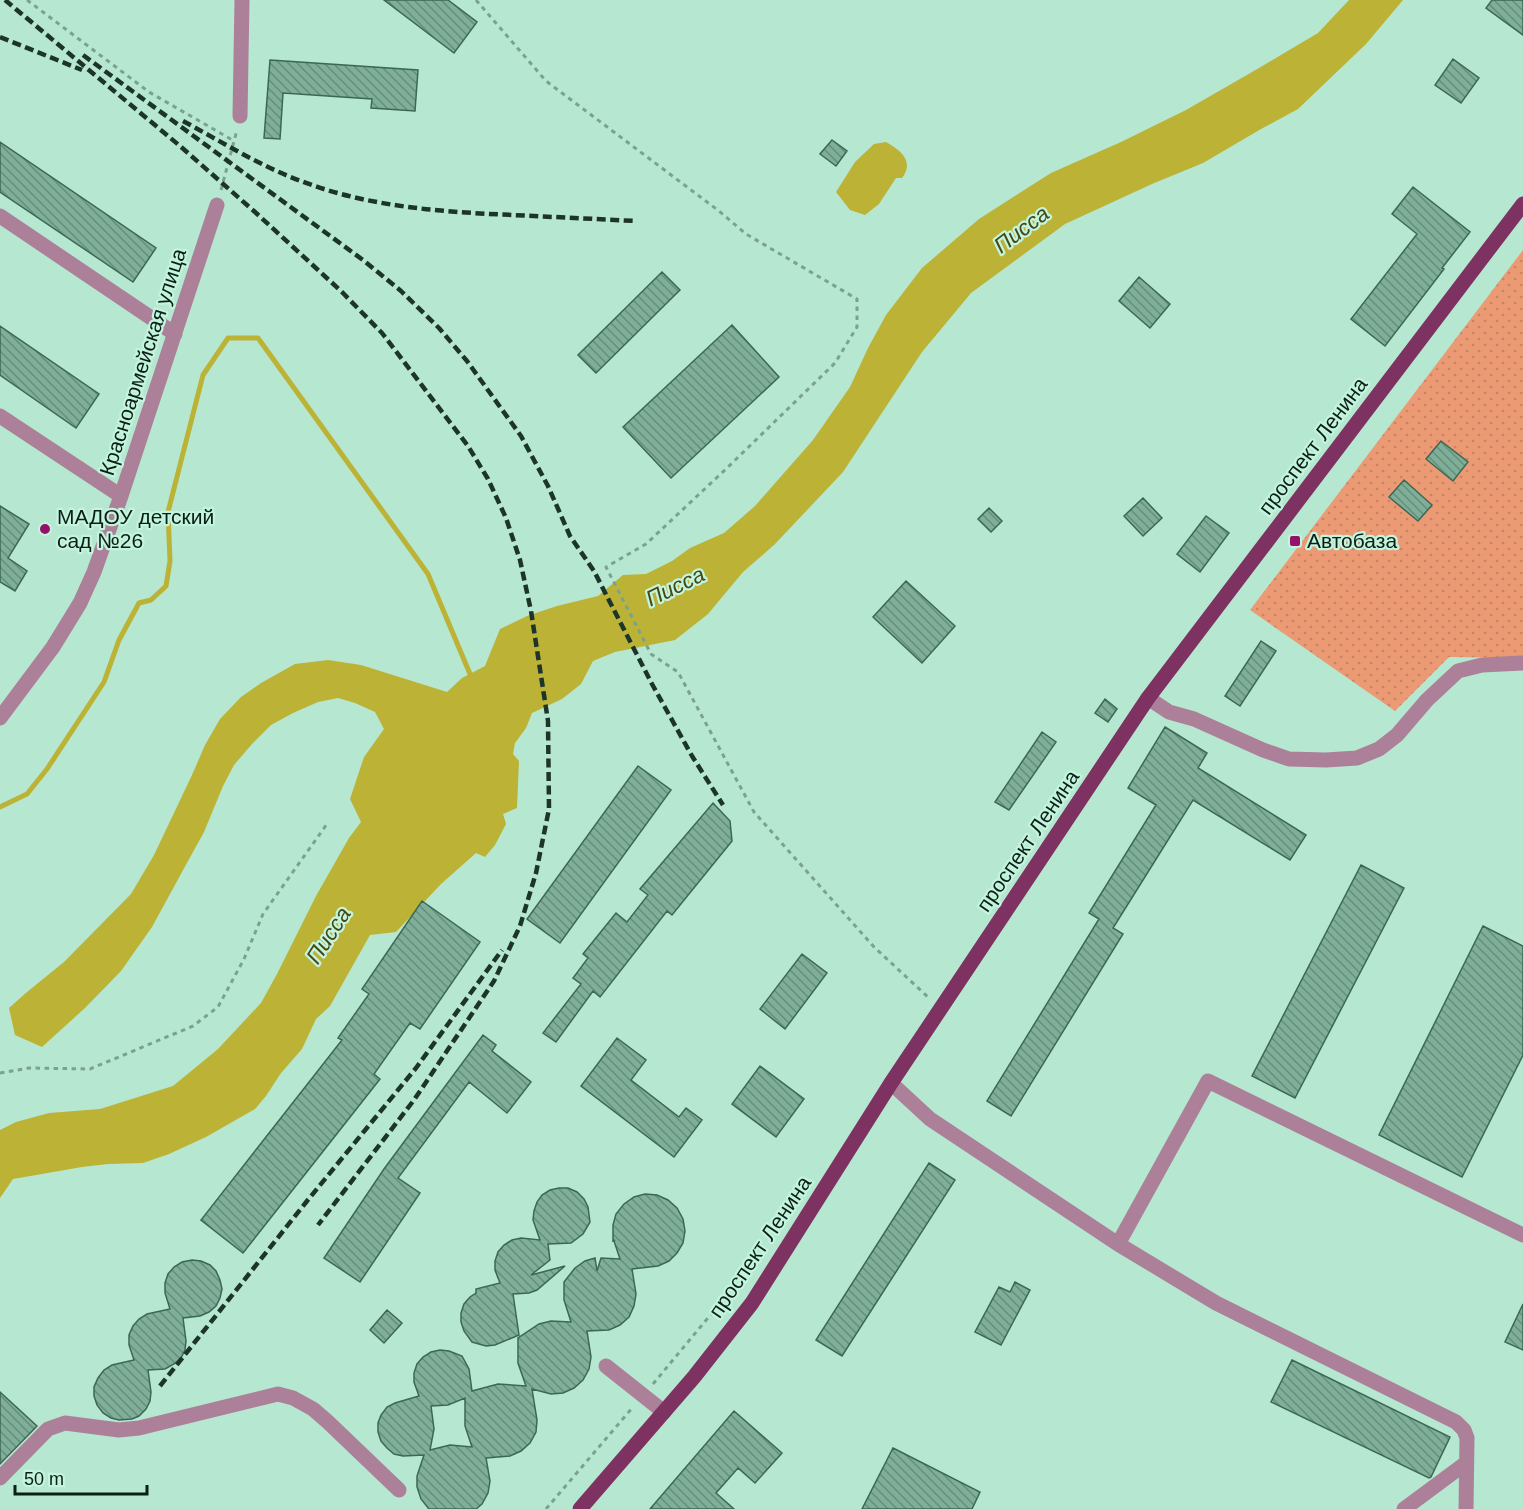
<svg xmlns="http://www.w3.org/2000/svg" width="1523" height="1509" font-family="Helvetica,sans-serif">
<defs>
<pattern id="grass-dots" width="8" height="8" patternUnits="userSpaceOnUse" patternTransform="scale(1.5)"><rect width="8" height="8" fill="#ec9a74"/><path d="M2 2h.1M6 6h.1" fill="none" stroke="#c98464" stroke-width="1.8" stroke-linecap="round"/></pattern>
<pattern id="building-back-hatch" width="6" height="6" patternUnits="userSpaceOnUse" patternTransform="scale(1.5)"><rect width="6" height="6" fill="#7faf99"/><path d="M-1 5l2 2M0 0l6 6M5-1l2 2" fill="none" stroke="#668e7c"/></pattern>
</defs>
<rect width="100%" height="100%" fill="#b6e7d0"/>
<path fill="url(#grass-dots)" d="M1523,250V658L1449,657L1395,711L1250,610Z"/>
<path fill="#bcb236" d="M1349,0H1403L1366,44L1298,109L1261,129L1203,163L1152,184L1065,224L971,293L922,352L843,472L775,544L743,572L708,614L675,640L615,652L593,661L581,684L562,699L532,713L526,728L515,743L513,754L519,761L517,808L503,814L506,824L495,845L485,857L476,853L441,884L396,932L370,935L330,1006L316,1019L302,1049L281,1073L266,1096L255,1109L206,1137L169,1154L143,1163L108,1164L82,1167L13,1179L0,1198V1130L16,1122L49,1113L100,1109L173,1086L218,1049L261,1003L277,974L316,896L349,838L361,822L350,799L364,757L384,729L375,712L355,703L338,698L318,702L293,713L271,725L252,744L234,765L223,786L204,832L188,861L152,927L121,971L85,1008L42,1047L15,1035L9,1008L27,992L64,962L131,894L154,855L192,775L205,745L220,719L241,697L261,683L295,664L328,660L361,665L447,692L462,678L485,666L500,629L527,616L557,606L598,596L623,575L646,574L672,561L690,548L724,533L755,506L813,440L850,387L868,348L886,315L922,268L979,219L1051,173L1121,142L1186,110L1259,68L1318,33Z
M886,142C900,150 915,161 902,178H896L879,204L865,215L850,210L836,192L855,162L874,144Z"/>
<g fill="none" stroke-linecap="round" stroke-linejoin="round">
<path stroke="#bcb236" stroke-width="5" d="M0,807L27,794L47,769L104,682L119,640L139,603L151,600L166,586L170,561L168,512L203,375L228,338H258L428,574L470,674L474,679"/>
</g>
<path fill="url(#building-back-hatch)" stroke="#3b6855" stroke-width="1.5" fill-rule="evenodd" d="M384,0H448L477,22L454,53Z
M1492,0H1523V35L1486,8Z
M1453,59L1479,78L1461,103L1435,85Z
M270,60L418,70L415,111L371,108L372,99L283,93L280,139L264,138Z
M832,140L847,151L836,166L820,154Z
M0,142L156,248L133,282L0,192Z
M1413,187L1470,232L1442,268L1444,269L1385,346L1351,319L1417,234L1392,214Z
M662,272L680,290L596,373L578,355Z
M1139,277L1170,304L1150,328L1119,301Z
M732,325L779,377L671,478L623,427Z
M0,326L99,394L76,428L0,375Z
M1441,441L1468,462L1453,481L1426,459Z
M1404,480L1432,505L1418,521L1389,497Z
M1143,498L1162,518L1143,536L1124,516Z
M0,506L29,524L8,558L27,571L15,591L0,582Z
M989,508L1002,521L991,532L978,519Z
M1206,516L1229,533L1200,572L1177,554Z
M906,581L955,626L922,663L873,617Z
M1261,641L1276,651L1240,706L1225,696Z
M1105,699L1117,709L1108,722L1095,713Z
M1165,727L1207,753L1198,768L1306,835L1290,860L1193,800L1113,928L1123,934L1011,1116L987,1101L1099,919L1089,913L1156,805L1128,788Z
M1042,732L1056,742L1009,810L995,802Z
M638,766L671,790L560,943L527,919Z
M713,803L730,821L732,841L672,915L667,911L600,997L593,991L556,1042L543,1033L581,984L573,978L588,958L583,954L616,913L627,922L648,895L640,889Z
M1361,865L1404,888L1295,1098L1252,1076Z
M422,901L480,942L420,1029L410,1023L374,1074L380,1079L243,1253L201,1220L342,1040L338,1038L369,994L362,989Z
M1483,926L1523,946V1055L1462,1177L1379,1135Z
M802,954L827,973L785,1029L760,1009Z
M483,1035L496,1045L492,1051L531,1082L507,1113L469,1082L398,1178L420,1193L360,1282L324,1258L384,1169Z
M617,1038L646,1060L631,1080L679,1117L686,1108L702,1120L674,1157L581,1086Z
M760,1066L804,1099L776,1137L732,1104Z
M929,1163L955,1180L842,1356L816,1340Z
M559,1188H568L577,1192L584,1199L588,1207L590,1222L583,1234L571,1243L548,1244L550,1260L531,1275L565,1266L537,1290L529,1293L513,1294L519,1335L495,1345L486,1346L472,1342L464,1331L461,1322V1313L464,1304L470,1297L476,1293V1289L500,1283L495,1270V1261L498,1252L504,1245L512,1240L521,1238L540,1240L533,1220L534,1211L537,1202L542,1195L550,1190Z
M645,1194L657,1195L668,1200L677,1208L683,1219L685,1231L683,1243L677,1253L669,1261L658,1266L632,1269L636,1294L634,1306L629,1317L620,1325L609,1330L587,1331L591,1357L589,1369L583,1380L574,1388L563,1393L551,1394L532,1389L537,1420L536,1432L530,1443L521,1451L510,1456L486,1458L490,1481L488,1493L482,1504L476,1509H429L421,1499L417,1487V1476L424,1455L403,1456L394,1454L387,1448L381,1441L378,1432V1423L381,1415L387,1407L395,1403L419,1396L414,1382V1373L417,1364L423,1357L431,1352L440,1350L449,1351L462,1356L469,1369L472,1391L498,1384L526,1386L518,1363V1338L539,1324L551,1321L571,1322L564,1300V1282L575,1268L585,1261L595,1258L597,1271L601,1258L620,1259L614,1241L615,1240L613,1241V1225L616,1214L624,1204L634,1197ZM465,1398V1426L472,1447L450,1445L430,1450L434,1429L431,1406L448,1405Z
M192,1260L201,1261L210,1265L216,1271L220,1280L222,1289L220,1298L216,1306L209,1312L200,1316L183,1318L186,1341L185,1350L181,1358L174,1364L165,1369L148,1370L151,1392L150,1401L146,1409L139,1416L132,1419L119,1420L111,1418L103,1413L97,1405L94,1396V1387L98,1378L104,1370L112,1365L134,1360L129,1345V1335L133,1326L139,1319L147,1314L170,1309L165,1293V1283L168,1274L174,1267L182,1262Z
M1015,1282L1030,1290L1001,1345L975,1332L999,1287L1010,1292Z
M1523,1304V1350L1505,1342Z
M387,1310L402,1323L384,1343L370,1330Z
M1292,1360L1450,1437L1431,1477L1429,1478L1271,1402Z
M0,1392L37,1426L0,1464Z
M734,1411L782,1453L755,1483L738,1468L716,1493L734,1509H650Z
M893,1448L980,1492L972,1509H862Z"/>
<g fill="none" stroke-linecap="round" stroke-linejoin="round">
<path stroke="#7ba290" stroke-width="3" stroke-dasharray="4.5 4.5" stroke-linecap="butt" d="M27,0L149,92L234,141
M476,0L546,81L719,211L746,234L857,299V327L835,363L727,468L646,544L606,567L651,654L678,672L754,812L874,947L929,998
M221,190L237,130
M0,1073L29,1068L90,1069L193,1026L218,1007L244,959L263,914L327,824
M653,1384L717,1307
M546,1509L633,1407"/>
<path stroke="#ac8098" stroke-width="15" d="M240,116L242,0
M0,216L175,334
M0,416L121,496
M1148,698L1169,712L1194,719L1263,750L1289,759L1326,760L1357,758L1379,749L1397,735L1427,700L1458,671L1482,665L1523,663
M0,718L53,647L80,603L94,572L121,496L217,205
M891,1083L930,1119L1118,1244L1208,1081L1523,1235
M1118,1244L1216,1303L1456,1422L1464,1430L1467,1438L1466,1509
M606,1366L664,1412
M0,1478L48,1429L65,1423L119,1430L139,1428L278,1394L293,1398L313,1409L328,1422L399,1490
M1404,1509L1466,1463"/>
<path stroke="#7d3261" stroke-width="15" d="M580,1509L694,1377L752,1303L891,1083L1148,698L1523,204"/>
<path stroke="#1d342a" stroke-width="4.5" stroke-dasharray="9 4.5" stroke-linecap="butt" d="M5,0L180,146L255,212L342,292L382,333L468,446L488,479L506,518L520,560L531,611L548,721L549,809L536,873L520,926L494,981L414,1100L318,1225
M0,37L82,70
M83,55L363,260L401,291L439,328L467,361L521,436L548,486L570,536L594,571L652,684L692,756L723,805
M183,121C222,142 260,166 301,181C368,207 442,212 513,215C554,217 595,219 636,221
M160,1386L307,1201L416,1068L502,950"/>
</g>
<g fill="#94126c" stroke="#c3f4dd" stroke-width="2">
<circle cx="45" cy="529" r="6"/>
<rect x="1289" y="535" width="12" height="12" rx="3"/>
</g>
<g text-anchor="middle" stroke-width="4.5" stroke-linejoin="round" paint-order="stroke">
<g font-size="21" fill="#0c1f17" stroke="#c3f4dd">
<text transform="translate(143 362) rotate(-72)" y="7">Красноармейская улица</text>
<text transform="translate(1313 446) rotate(-53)" y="7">проспект Ленина</text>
<text transform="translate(1028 841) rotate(-56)" y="7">проспект Ленина</text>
<text transform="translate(760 1247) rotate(-56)" y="7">проспект Ленина</text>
</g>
<g font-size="21" fill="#0c1f17" stroke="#c3f4dd" text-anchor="start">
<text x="57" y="524">МАДОУ детский<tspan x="57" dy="24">сад №26</tspan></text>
<text x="1307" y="548">Автобаза</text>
</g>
<g font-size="22" font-style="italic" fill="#494615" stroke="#c3f4dd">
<text transform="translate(1021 229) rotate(-37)" y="8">Писса</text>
<text transform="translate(675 586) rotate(-26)" y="8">Писса</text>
<text transform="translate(328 935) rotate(-57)" y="8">Писса</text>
</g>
</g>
<path d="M15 1485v9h132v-9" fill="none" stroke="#0c1f17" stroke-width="3"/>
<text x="24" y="1485" font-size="18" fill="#0c1f17" stroke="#c3f4dd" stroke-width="4.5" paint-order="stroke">50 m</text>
</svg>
